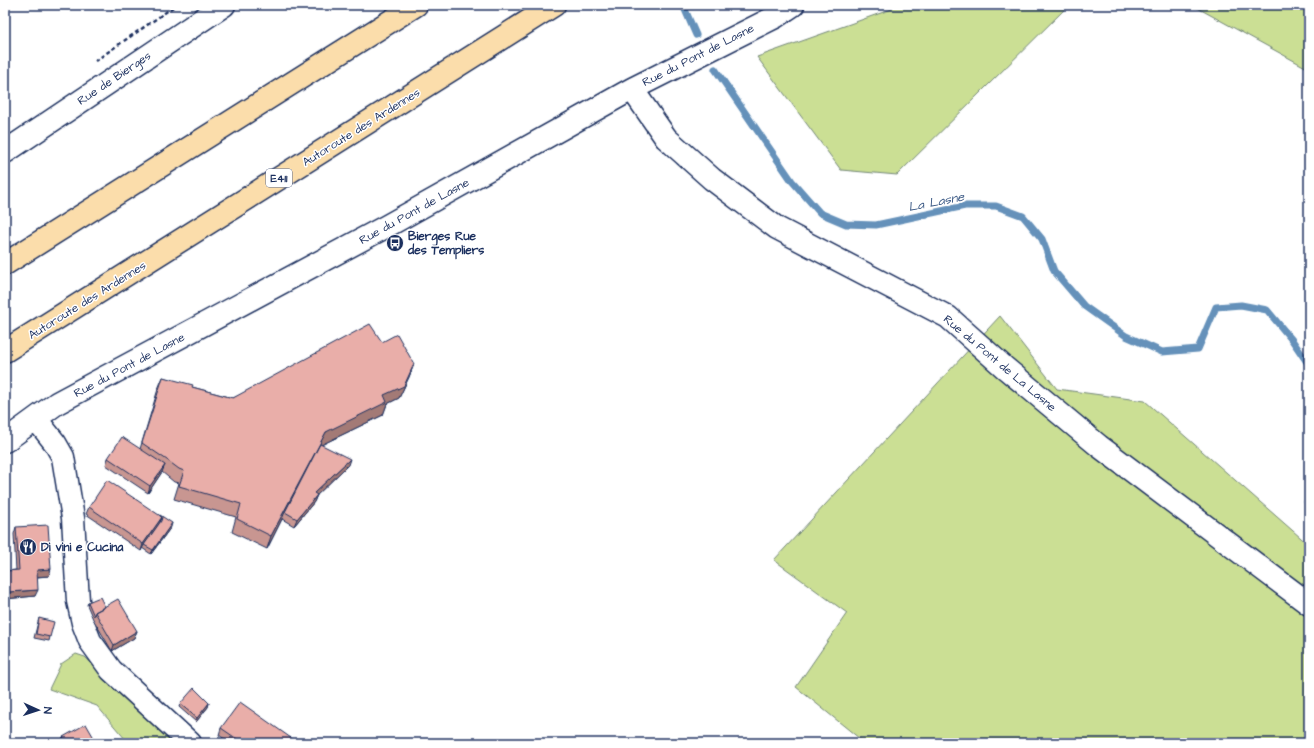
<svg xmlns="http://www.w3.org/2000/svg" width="1314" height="748" font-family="'Architects Daughter',sans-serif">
<rect width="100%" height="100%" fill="#fff"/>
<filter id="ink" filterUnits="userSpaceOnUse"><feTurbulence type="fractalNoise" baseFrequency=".025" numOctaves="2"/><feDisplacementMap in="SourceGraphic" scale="8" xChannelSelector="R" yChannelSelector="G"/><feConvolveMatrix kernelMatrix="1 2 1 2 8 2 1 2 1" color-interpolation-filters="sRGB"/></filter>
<g filter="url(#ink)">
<path fill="#cbdf94" stroke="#738779" d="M896,5H1069L897,175L841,170L757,57L892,9Z
M1192,5H1309V69Z
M1000,316L1057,389L1145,401L1309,545V743H865L796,687L847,613L774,560Z
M76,654L85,657L173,743H126V740L97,706L49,689L61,664Z"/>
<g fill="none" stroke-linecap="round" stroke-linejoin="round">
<path stroke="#6591ba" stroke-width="7" d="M683,5L696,35
M715,69L792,181L820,213L846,224L876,225L965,206H996L1023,216L1042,239L1054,271L1084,306L1126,336L1162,352L1198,349L1216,307L1241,305L1267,310L1292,340L1309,365
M1309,496L1307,502L1309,507"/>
<g stroke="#1b2f5e" stroke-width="25">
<path id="minor" d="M632,89L666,138L712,179L777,228L948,317L1004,367L1099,446L1309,604
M5,152L224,5
M36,419L55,443L63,457L73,518L78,601L83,623L90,641L111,670L190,743
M5,441L57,403L387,226L632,89L775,17L793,5"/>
</g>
<g stroke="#1b2f5e" stroke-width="25">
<path id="highway" d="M5,264L416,5
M5,351L554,5"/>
</g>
<path stroke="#1b2f5e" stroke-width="2.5" stroke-dasharray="4 3" stroke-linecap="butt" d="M95,61L176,5"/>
<use href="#minor" stroke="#fff" stroke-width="22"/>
<use href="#highway" stroke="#fbddab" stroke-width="22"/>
</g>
<path fill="#c89691" stroke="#1b2f5e" d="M382,342L414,364L409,377L399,398L387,404L383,415L321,445L348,465L317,495L314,502L294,526L282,519L267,549L232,532L236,517L174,499L179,483L174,482L162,472L148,493L106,465L108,458L140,449L158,389L163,377L192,387L233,398Z
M89,507L171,527L151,554L142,548L141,551L86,514Z
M16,527L49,576L37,577L35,596L5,599V574L6,571L16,570L14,534Z
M88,602L105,607L137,631L134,638L112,651L93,619L87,605Z
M39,618L50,637L49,641L34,638Z
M209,703L208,707L196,722L179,707L180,704Z
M221,728L298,743H230L219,735Z
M63,737L97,743H61Z"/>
<path fill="#a37a76" stroke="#1b2f5e" d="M414,364L409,377L399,398L387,404L383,415L321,445L285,512L282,519L267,549L271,536L326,432L384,395Z
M350,459L348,465L312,500L314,493Z
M165,465L162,472L148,493L150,486Z
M317,495L314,502L294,526L297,519Z
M162,517L159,524L144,545L141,551L143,544Z
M172,523L171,527L151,554L153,550Z
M51,569L49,576L34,577L37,570Z
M38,590L35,596L5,599L8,592Z
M137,631L134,638L112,651L114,645Z
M209,703L208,707L196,722L197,718Z"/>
<path fill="#e9aea9" stroke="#1b2f5e" d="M370,324L382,342L397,334L414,364L404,386L384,395L387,402L326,432L271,536L237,519L241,504L179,486L184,471L179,469L167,460L142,443L163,377L193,385L192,387L233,398Z
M122,437L165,465L150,486L108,458Z
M320,444L350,459L314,493L317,495L297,519L285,512Z
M107,480L162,517L143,544L89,507Z
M160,515L172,523L153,550L144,545L161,521L162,517L160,516Z
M48,525L51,569L37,570L38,590L8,592L6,571L19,570L16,527Z
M100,597L105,607L95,612L94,616L88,602Z
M118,599L137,631L114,645L95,612Z
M39,618L54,622L50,637L36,634Z
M194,688L209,703L197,718L180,704Z
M240,702L298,743H243L221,728Z
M86,724L97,743H67L63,737Z"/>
</g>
<defs>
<g id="bus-disc" transform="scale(0.9)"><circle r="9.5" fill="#1b2f5e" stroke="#fff"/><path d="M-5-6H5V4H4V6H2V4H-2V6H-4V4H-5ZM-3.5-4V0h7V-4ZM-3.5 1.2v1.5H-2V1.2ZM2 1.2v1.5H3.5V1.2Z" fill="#fff"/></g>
<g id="restaurant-disc" transform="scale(0.9)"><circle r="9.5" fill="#1b2f5e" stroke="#fff"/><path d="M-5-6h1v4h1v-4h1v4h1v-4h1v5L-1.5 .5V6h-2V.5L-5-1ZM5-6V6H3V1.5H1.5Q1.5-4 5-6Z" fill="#fff"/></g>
</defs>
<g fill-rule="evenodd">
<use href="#bus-disc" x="395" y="243"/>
<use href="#restaurant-disc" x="28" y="547"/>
</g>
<g text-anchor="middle" stroke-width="3" stroke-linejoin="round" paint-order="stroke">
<rect fill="#fff" stroke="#5f6d8e" stroke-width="1" x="266" y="169" width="26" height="18" rx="3"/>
<g font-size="11" font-weight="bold" fill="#1b2f5e">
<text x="279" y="182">E411</text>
</g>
<g font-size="12" fill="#1b2f5e" stroke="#fff">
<text transform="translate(698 55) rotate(-27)" y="4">Rue du Pont de Lasne</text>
<text transform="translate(114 78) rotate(-34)" y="4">Rue de Bierges</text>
<text transform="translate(361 127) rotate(-32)" y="4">Autoroute des Ardennes</text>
<text transform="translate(414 211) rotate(-29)" y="4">Rue du Pont de Lasne</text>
<text transform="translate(87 300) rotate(-32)" y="4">Autoroute des Ardennes</text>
<text transform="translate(1000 363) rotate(40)" y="4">Rue du Pont de La Lasne</text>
<text transform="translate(129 365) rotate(-28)" y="4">Rue du Pont de Lasne</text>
</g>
<g font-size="12" font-weight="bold" fill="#1b2f5e" stroke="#fff" text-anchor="start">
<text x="408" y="240">Bierges Rue<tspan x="408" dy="14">des Templiers</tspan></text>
<text x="41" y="551">Di vini e Cucina</text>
</g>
<g font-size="13" font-style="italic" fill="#3a5884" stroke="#fff">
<text transform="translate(936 201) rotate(-11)" y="5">La Lasne</text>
</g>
</g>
<rect width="1314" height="748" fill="none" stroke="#fff" stroke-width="20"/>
<rect x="10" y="10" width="1294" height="728" fill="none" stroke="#1b2f5e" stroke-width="1.5" filter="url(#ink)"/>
<g transform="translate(38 710) rotate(93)" stroke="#ffffff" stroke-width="3" paint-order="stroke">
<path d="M0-3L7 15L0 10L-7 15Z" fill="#1b2f5e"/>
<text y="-6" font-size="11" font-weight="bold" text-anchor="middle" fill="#1b2f5e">N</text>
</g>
</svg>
